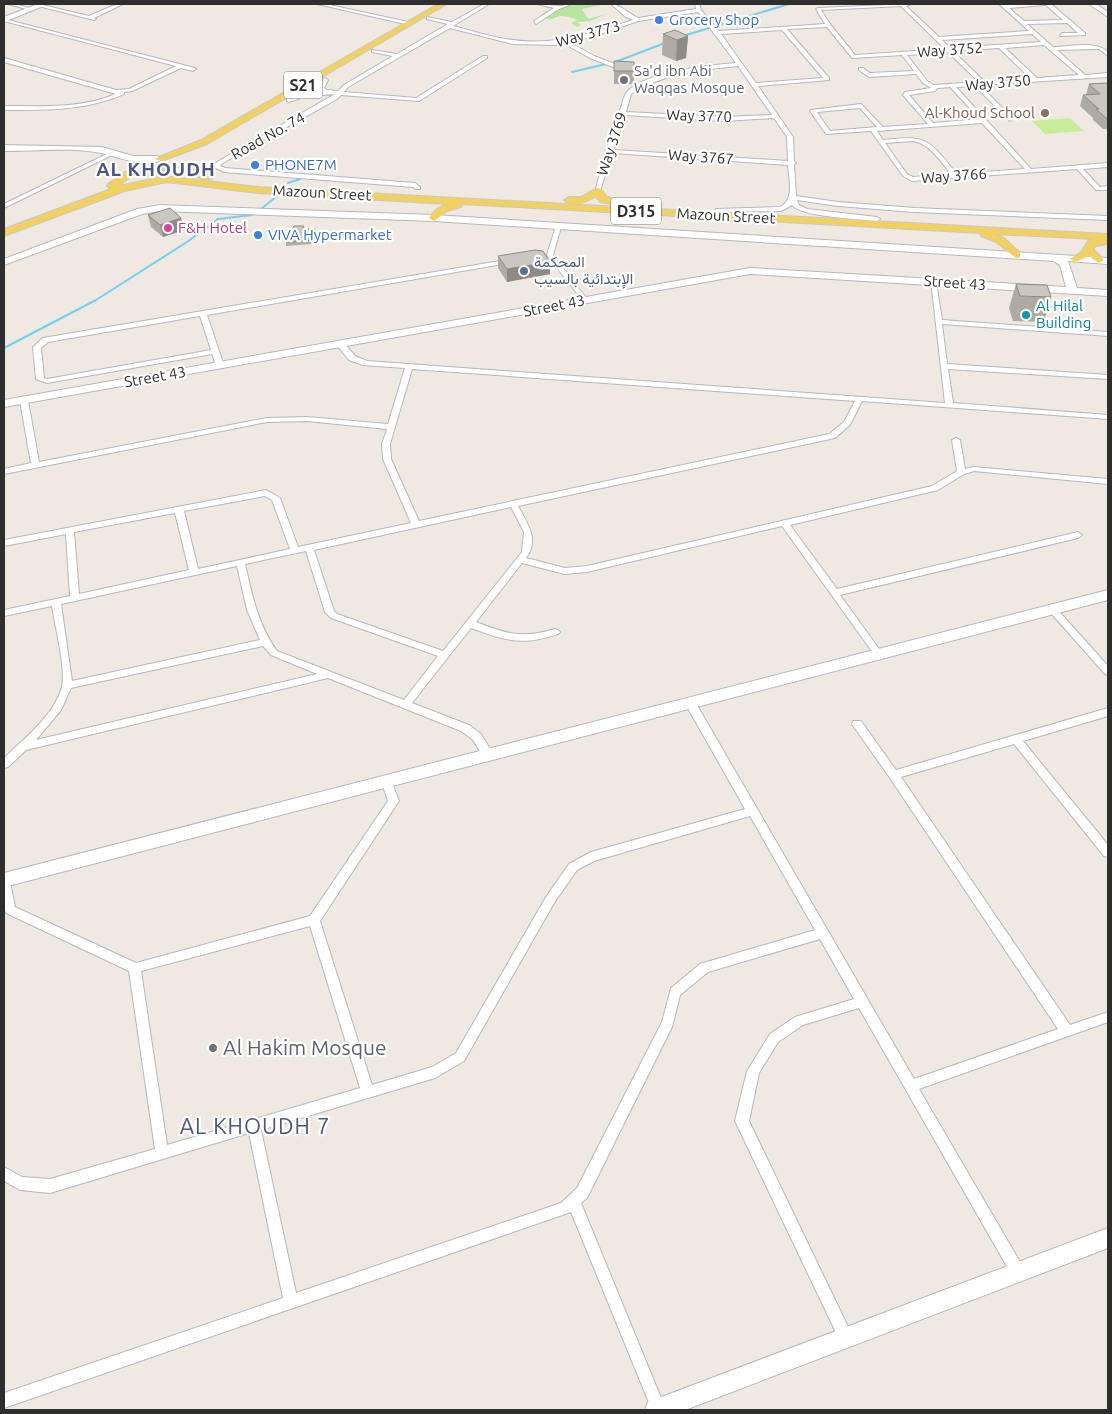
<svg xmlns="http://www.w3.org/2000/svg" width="1112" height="1414" font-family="Ubuntu,Vazirmatn,sans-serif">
<rect width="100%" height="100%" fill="#efe9e1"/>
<path fill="#b6e59e" d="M578,4H606L582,9L588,19L607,14L590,21L577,22L581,25L577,27L571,23L578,20C573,18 566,16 560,16C553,17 553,22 544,17L554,15L542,12Z
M156,162L169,164L172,170C164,178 148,180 139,173L141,167Z"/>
<path fill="#c9ec9a" d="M1070,118L1084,131L1045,134L1032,121Z"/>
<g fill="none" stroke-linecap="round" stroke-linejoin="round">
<path stroke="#75cff0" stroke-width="2" d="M683,36L789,4
M615,62L665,43
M572,72L606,64
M288,183L300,179
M261,209L277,196
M4,348L96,300L187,242L218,219L252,215"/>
<g stroke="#b4b7c1" stroke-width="2">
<path id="street" d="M8,4H15L32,9L30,10Z
M38,4L89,16L117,4H123L94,18L96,19L94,20L38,6Z
M317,4H325L413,23L410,25Z
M484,4H489L453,26C473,31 493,38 513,40C555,46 593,33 633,20L626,17L611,4C620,4 629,14 638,18L696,9L695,4H699L701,10L719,31L825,24L816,9L818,8L911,4L906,6L939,37L1029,31L999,4L1006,5L1051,4L1085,33V35L1060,36L1062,33H1078L1067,23L1027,24L1053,47C1070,47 1095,40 1108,52V56L1099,49H1095L1057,50L1085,75L1108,73V77L980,85L1012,118L1013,119L1010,121L975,86L956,87L1031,169L1108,163V167L1083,169L1100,187L1108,186V190H1096L1077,169L912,181L903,176L871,131L826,134L810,111L811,110L861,104L883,127L928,124L903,95L905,92L931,88L923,83L916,74L869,77L859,70V68H863L870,73L914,71L902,55L852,58L827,27L787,29L829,78V80L758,86L793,137L794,161L796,163L794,164L796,196L838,202L914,208L1108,216V220L914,212L838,206L797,200L799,205L807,209L877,217L880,219L877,221C860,219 801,217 792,205L781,211L718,212L716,211V209L780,207C795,200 789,179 788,165L612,153L600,191L595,192L606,151L619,114L618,113C623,108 622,97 627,92C645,72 710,65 736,63L698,12L638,21L592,37L569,42L594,56L620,66V68L618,69L590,58L563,43L557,45L513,44L450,28L348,87L344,92L416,98L483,56H487V58L419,101L341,95L337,99L221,164L220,166L225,168L415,183L420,187V189H416L413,187L224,172L214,167L217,162L335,94L307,96L289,102L287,101V99L306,92L320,91L318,89L322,80L325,78L328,80L324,88L327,90L338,91L344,85L393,56L372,52V50L397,54L448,24L427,19V17L452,22ZM1044,5H1046L1063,20L1024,21L1009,8ZM901,6L945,49L855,55L830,24L821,10ZM782,30L823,78L756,83L721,34ZM1032,34L1041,42L950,48L942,40ZM1044,45L1079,75L1037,78L1005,48ZM999,48L1031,79L985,82L953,51ZM948,52L979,82L934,85L927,81L907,55ZM738,66L772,115L724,117L626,112L631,94C664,73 701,70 738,66ZM951,87V88L980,119L933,123L909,95L935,91L937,88ZM860,108L877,127L830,131L817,112ZM625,115L724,121L774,118L787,137L788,161L614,150ZM982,123L1025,169L957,174C928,140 930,135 883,140L877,131ZM914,141C931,145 941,162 951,174L913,177L907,174L885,143Z
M537,4L560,6L571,4L557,10L536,24L534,21L554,8Z
M4,19L195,68L196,69L193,71L181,68L132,91L124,92V94C85,111 45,110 4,110V106C42,106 80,109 116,94L4,62V58L116,90L129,89L176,66L4,21Z
M111,152L116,153L4,208V204Z
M556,226L561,227L553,255L587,299V301H583L547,255Z
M512,259L515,261L514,262L207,315L224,366L223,368H217L212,354L47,383L36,379L33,347L43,338ZM200,316L211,350L47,379L44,378L41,348L48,342Z
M931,281L936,282L942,320L1108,332V336L942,324L947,364L1108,375V379L948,369L953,403L1108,415V419L862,401L850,425L835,438L518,506C527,523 540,540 526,558L565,568L587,566L932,486L957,471L952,440L956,438L960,440L965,469L974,467L1108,479V484L974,471L964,474L938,490L790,525L837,589L1078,532L1082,535L1078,538L840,595L882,653L884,655L882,657H876L782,526L587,572L565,574L522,563L476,622C508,634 521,639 555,629L558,630L560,632L558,634C522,646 506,641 471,628L412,703L469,725L481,734L492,752L493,755L492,758H484L473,740L461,731L328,678L26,750L8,767L4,768V758C23,740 55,714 62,687C66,667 55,627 52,606L4,616V610L70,596L66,534L4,546V540L266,490L280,498L298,547L411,523L383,459L382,444L387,429L307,421L267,422L4,474V469L31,463L20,401L21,399H27L28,401L39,462L267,418L307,417L388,424L405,368L363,365L349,360L337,345L341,343H344L355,356L367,361L945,403ZM412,369L855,401L844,422L829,434L419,521L391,459L390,444ZM265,496L272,500L290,549L198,569L184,511ZM511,507L524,532L522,552L443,651L337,614L334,611L314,550ZM175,513L189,570L79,594L74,532ZM306,551L325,612L331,618L438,656L404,700L277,651C258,625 252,595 245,564ZM237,566L247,610L260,640L72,681L61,604ZM263,646L271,655L317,674L36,740L61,710L71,688Z
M1053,607L1056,608L1108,666V675L1105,674L1050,612L1048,610L1050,608Z
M690,699L694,700L914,1079L1058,1029L890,778L852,724L853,721H861L896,770L1108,708V716L1023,741L1108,845V857L1104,856L1014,744L901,777L1070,1025L1108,1012V1022L919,1089L1023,1267L1025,1272L1023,1277L1018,1279L1013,1277L859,1008L803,1025L778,1042L759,1073L749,1121L851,1333L853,1338L851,1343L846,1345L841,1343L735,1121L747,1071L770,1034L795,1017L854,999L820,939L708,972L680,995L672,1027L587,1198L581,1203L666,1410H652L571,1212L4,1408V1393L283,1298L249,1133L50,1193L20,1190L4,1181V1167L22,1177L50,1179L155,1149L129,971L6,913L4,908V877L8,879L10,882L15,907L136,963L310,916L388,801L382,783L383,780H391L399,801L320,921L372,1085L432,1067L456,1053L546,897L569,864L591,852L745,809L685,703ZM750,816L815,930L700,964L671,988L662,1022L577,1188L561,1203L296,1293L261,1130L435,1078L464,1061L554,903L577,870L594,861ZM310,926L360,1088L167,1145L141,971Z"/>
</g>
<g stroke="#b4b7c1" stroke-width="2">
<path id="secondary" d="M38,4H48L4,22V17Z
M1089,4H1096L1108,12V17Z
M4,145L102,147L133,156H157L162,159C148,170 117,156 101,153C73,147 33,151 4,151Z
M160,205L434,215L1108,258V264L1068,261L1077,288L1108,290V296L750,274L4,407V400L750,268L1066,287L1060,265L1053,261L434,221L160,211L142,214L4,265V259L137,209Z
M1108,590V600L4,887V873Z
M1108,1228V1248L685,1410H645L648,1402L656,1399Z"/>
</g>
<g stroke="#c9c9c9" stroke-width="2">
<path id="primary" d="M438,4H447L207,144L162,161L154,159L201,140Z
M184,164L212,176L213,178L204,180L181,169L179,167Z
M134,166L137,167V171L119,186L165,176L259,187L1108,234V244L1096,246L1093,249L1104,260L1099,263L1089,256L1075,262L1070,259L1081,252L1088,241L1095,239L994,234L1004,238L1020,253V257L1016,258L996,242L981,236L980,233L462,204L461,207L447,211L434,221L429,218C434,210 439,206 448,204L259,193L166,182L125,191L4,236V229L111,189L107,186L108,184Z
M597,188L601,189L607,197L627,203L622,206L600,202L596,196C587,202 573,208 564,200L569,197H581Z"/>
</g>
<use href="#street" fill="#fff" fill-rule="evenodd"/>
<use href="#secondary" fill="#fff" fill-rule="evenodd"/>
<use href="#primary" fill="#f2d163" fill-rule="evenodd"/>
</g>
<path fill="#afaba4" d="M663,34L688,36L686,58L676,61L662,55Z
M614,61L634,62V84H614Z
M1108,83V129H1103L1093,120V118L1080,106L1083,95H1086L1089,84Z
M148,215L181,218L184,230L163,237L151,227Z
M304,226V229L316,233L311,244L286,246V242Z
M498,256L550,274L507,282L498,268Z
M1016,284L1051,297L1044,322L1013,321L1009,308Z"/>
<path fill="#8e8b86" d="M688,36L686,58L676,61L677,40Z
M181,218L184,230L163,237L160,225Z
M315,229L316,233L311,244V240Z
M550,262V274L507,282V269Z"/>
<path fill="#cbc7bf" stroke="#8e8b86" d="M675,30L688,36L677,40L663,34Z
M614,61L634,62V71H614Z
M1108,83V118H1106L1096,109H1099L1083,95L1100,94L1089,84Z
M170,208L181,218L160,225L148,215Z
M294,226H304L303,229H315L311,240L286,242Z
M535,250L543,251L550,262L507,269L498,256Z
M1016,284L1047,285L1051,297L1020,296Z"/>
<g fill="#3f7fe0" stroke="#fff" stroke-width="2">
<circle cx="659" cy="20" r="5"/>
<circle cx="255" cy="165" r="5"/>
<circle cx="258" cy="235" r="5"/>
</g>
<g fill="#6b7280" stroke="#fff" stroke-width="2">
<circle cx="624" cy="80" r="5"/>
<circle cx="213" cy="1048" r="5"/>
</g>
<circle fill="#8d6e63" stroke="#fff" stroke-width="2" cx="1045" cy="113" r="5"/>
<circle fill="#d1479c" stroke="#fff" stroke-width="2" cx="168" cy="228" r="5"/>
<circle fill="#5c6f8a" stroke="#fff" stroke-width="2" cx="524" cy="271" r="5"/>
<circle fill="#0f9aa8" stroke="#fff" stroke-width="2" cx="1026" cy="315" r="5"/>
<g text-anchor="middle" stroke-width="4.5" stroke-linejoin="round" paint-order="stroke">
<g font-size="15" fill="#366cbe" stroke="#fff" text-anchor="start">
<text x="669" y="25">Grocery Shop</text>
<text x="265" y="170">PHONE7M</text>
<text x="268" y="240">VIVA Hypermarket</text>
</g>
<g font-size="15" fill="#2e2e2e" stroke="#fff">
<text transform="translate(588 34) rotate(-15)" y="5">Way 3773</text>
<text transform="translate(950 50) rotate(-4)" y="5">Way 3752</text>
<text transform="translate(998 83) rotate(-5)" y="5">Way 3750</text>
<text transform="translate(699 116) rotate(2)" y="5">Way 3770</text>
<text transform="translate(268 136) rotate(-29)" y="5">Road No. 74</text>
<text transform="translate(612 144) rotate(-72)" y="5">Way 3769</text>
<text transform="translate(701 157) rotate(4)" y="5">Way 3767</text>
<text transform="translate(954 176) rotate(-4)" y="5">Way 3766</text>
<text transform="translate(322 193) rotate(3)" y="5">Mazoun Street</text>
<text transform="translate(726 216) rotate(3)" y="5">Mazoun Street</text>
<text transform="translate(955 283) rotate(4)" y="5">Street 43</text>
<text transform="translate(554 306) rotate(-11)" y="5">Street 43</text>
<text transform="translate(155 377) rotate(-10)" y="5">Street 43</text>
</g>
<g font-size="15" fill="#5b616d" stroke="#fff" text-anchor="start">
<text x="634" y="76">Sa'd ibn Abi<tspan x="634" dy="17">Waqqas Mosque</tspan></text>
</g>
<g font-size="15" fill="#785e54" stroke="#fff" text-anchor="end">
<text x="1035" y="118">Al-Khoud School</text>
</g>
<g font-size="15" fill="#b23c85" stroke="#fff" text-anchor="start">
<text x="178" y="233">F&amp;H Hotel</text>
</g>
<g font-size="15" fill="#4e5e75" stroke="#fff" text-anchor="start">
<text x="534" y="267">المحكمة<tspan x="534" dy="17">الإبتدائية بالسيب</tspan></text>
</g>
<g font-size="15" fill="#0d838f" stroke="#fff" text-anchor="start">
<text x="1036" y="311">Al Hilal<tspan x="1036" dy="17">Building</tspan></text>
</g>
<g fill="#fff" stroke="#6d6d6d" stroke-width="1">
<rect x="284" y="71.5" width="38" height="27" rx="4"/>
<rect x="611" y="197.5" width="50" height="27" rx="4"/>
</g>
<g font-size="16" font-weight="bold" fill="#2e2e2e">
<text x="303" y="91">S21</text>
<text x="636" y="217">D315</text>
</g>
<g font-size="19" font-weight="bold" letter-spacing="1" fill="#4d5680" stroke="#fff">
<text x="156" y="176">AL KHOUDH</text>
</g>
<g font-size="21" fill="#5b616d" stroke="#fff" text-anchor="start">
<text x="223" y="1055">Al Hakim Mosque</text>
</g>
<g font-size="22" letter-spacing="1" fill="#4d5680" stroke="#fff">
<text x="255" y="1134">AL KHOUDH 7</text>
</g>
</g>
<rect width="1112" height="1414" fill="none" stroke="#2e2e2e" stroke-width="10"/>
</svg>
